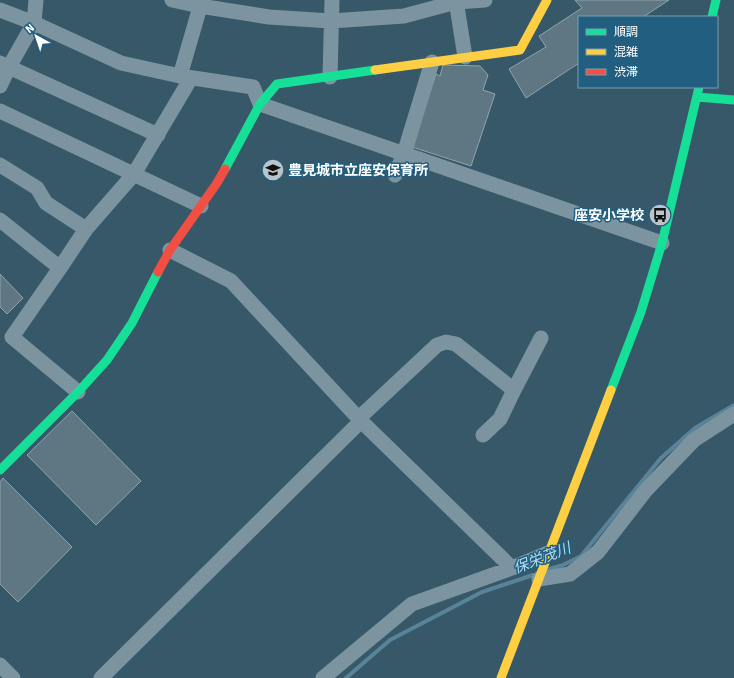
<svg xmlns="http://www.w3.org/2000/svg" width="734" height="678" font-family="Signika,'Noto Sans JP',sans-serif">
<rect width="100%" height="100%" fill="#375869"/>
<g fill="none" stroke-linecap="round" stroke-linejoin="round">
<path stroke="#598399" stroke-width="4" d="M549,569L563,565L581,556L661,458L695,428L734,405
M346,678L390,640L482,592L533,575"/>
</g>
<path fill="#5e7783" stroke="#90a4ae" d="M575,0H669L643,17H579V63L526,98L509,69L546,47L539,36L582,8Z
M443,65L480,66L488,75L483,90L495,94L471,166L412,147L436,74L440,76Z
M0,274L23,298L7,314L0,307Z
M72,411L141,481L96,525L27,455Z
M3,478L72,547L18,602L0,584V482Z"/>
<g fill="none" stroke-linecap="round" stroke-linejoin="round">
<path stroke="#7c94a0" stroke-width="15" d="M172,0L200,6L269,17L331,21L404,16L456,2L485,0
M456,0L465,57
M0,10L34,23L121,63L180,76L253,87L260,104L662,243
M0,63L158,135
M180,76L202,0
M330,77L332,0
M0,86L9,67L34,23L36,0
M0,111L201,206
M0,165L37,188L46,203L86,229
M395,175L404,154L432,62
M0,220L60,268L12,337L78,392
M170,250L231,281L361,421L512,568
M60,268L86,229L134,174L191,78
M359,418L437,345L446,342L456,344L514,390L541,338
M483,435L500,419L514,390
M539,579L570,574L598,552L646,490L694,440L734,414
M0,665L13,678
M101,678L361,421
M323,678L412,604L512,568L548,553"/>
<path stroke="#16e098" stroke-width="9" d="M712,17L716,0
M697,97L734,100
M225,169L260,104L277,84L375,70
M611,390L641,312L662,243L699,87
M0,470L78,392L107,360L132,323L158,272"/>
<path stroke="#ffcf43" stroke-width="9" d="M375,70L520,50L547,0
M501,678L611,390"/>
<path stroke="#f24e42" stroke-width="9" d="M158,272L170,250L217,183L225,169"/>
</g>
<defs>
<g id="school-disc" transform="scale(1.15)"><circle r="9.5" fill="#b9c5ca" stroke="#215e7f"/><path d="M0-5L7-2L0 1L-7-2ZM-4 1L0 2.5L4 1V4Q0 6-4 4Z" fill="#111"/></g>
<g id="bus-disc" transform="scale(1.15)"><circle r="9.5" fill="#b9c5ca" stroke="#215e7f"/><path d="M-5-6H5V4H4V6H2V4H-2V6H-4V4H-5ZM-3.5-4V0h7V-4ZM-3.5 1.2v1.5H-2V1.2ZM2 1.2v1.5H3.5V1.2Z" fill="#111"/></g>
</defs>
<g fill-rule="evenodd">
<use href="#school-disc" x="273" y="170"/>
<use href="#bus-disc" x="660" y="215"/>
</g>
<g text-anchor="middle" stroke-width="3" stroke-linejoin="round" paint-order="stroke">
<g font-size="14" font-weight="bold" fill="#fff" stroke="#215e7f" text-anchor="start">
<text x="288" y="175">豊見城市立座安保育所</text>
<text x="644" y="220" text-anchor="end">座安小学校</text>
</g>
<g font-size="15" font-style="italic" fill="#b1daef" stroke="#215e7f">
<text transform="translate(542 558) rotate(-21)" y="5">保栄茂川</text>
</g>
</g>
<rect x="578" y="16" width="140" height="72" fill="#215e7f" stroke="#7a9eb2"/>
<rect x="586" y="29" width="20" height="6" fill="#16e098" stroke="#7a9eb2"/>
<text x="614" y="36" font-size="12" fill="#ffffff">順調</text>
<rect x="586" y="49" width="20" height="6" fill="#ffcf43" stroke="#7a9eb2"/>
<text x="614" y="56" font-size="12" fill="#ffffff">混雑</text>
<rect x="586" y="69" width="20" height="6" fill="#f24e42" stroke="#7a9eb2"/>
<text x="614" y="76" font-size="12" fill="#ffffff">渋滞</text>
<g transform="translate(36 36) rotate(320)" stroke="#215e7f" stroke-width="3" paint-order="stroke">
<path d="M0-3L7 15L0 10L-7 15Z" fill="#ffffff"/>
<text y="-6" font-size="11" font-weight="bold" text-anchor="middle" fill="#ffffff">N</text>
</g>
</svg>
